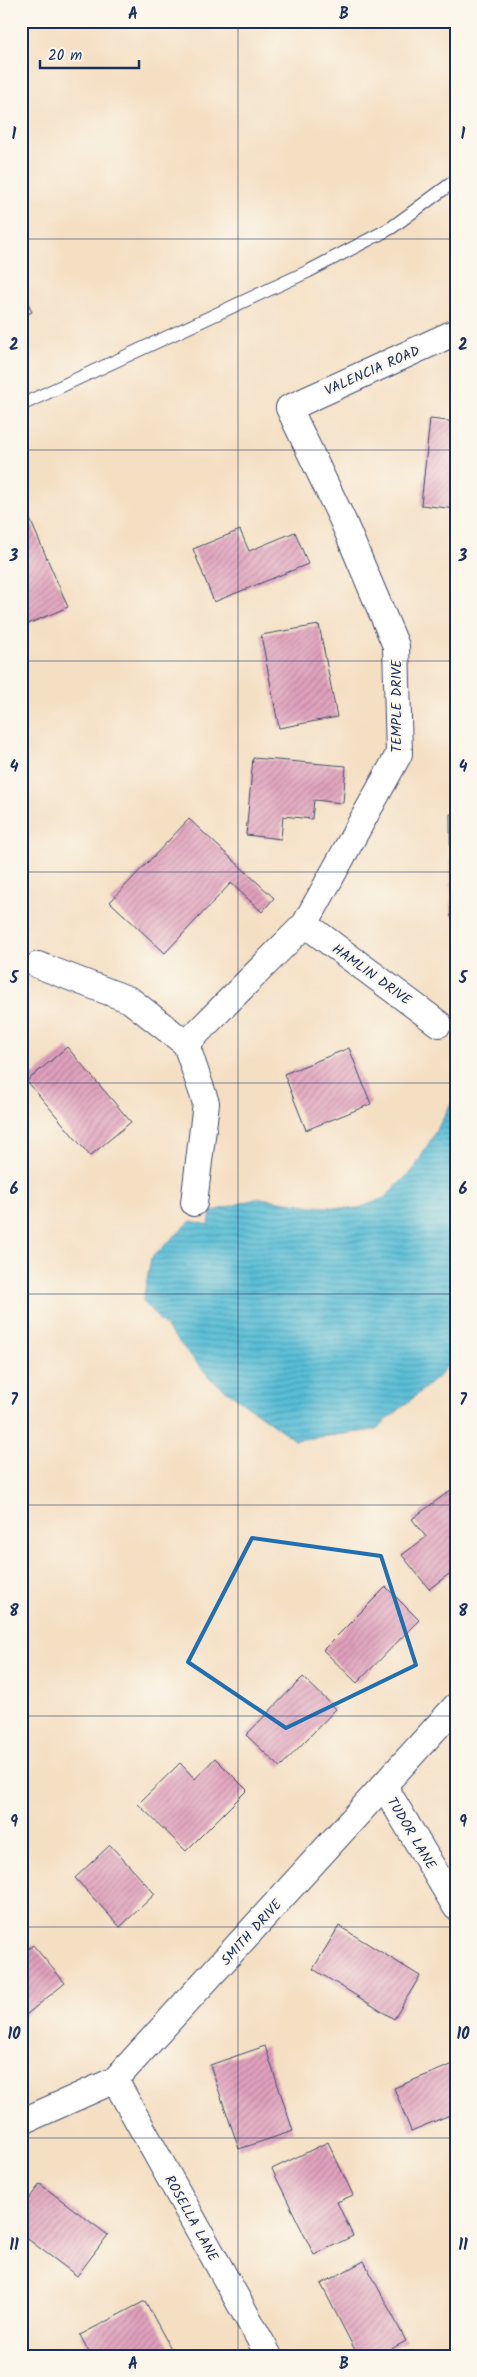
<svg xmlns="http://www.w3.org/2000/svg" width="477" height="2377" font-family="Kalam,sans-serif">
<defs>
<pattern id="water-rules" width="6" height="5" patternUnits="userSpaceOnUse" patternTransform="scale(1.25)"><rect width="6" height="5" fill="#58bdd6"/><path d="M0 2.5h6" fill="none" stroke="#489ab1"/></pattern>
<pattern id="building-hatch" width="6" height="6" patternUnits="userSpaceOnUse" patternTransform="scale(1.25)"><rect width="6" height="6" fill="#e0a0bb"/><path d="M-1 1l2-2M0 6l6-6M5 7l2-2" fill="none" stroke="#b5839b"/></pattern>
</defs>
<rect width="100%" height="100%" fill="#fbf7ec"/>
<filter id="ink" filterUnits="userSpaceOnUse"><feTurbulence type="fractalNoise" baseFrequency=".02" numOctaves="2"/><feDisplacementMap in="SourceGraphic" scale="10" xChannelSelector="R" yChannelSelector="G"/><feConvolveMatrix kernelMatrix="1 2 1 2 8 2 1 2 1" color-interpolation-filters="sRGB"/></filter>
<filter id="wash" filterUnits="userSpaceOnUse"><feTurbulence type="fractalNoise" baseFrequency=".0096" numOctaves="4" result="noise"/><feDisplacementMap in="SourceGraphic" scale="20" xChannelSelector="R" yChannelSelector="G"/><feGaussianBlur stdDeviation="1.12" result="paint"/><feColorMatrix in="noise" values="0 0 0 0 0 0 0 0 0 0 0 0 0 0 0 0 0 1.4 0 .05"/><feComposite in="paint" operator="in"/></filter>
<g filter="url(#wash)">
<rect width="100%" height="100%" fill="#f4dfc3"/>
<path fill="url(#water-rules)" stroke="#3a769a" d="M456,1096V1353L439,1376L375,1430L295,1440L212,1380L143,1301L151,1258L191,1221L209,1225L211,1212L259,1198L314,1206L357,1209L384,1198L414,1169Z"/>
<g id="blocks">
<path fill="url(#building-hatch)" d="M21,288L32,312L21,317Z
M430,419L456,422V509L421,505Z
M23,503L68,607L21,627V504Z
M240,530L249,551L295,532L308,564L214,602L193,549Z
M319,625L337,717L279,728L261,635Z
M253,758L346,766L343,803L314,800L312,819L283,816L281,839L246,835Z
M450,814H456V917H451Z
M189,819L274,898L262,912L231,883L165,953L110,902Z
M67,1047L131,1122L90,1156L27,1081Z
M349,1048L371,1104L306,1130L284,1074Z
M456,1486V1569L429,1589L402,1555L426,1537L412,1519Z
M386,1587L419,1620L357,1683L323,1650Z
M303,1677L336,1709L280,1767L246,1735Z
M215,1758L247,1790L186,1851L138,1804L180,1763L195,1779Z
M110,1845L155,1894L120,1927L75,1878Z
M339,1926L420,1976L394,2019L313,1969Z
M33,1945L65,1983L21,2019V1955Z
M265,2046L293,2131L239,2149L210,2065Z
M456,2063V2130L450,2115L411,2131L394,2088Z
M328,2142L353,2195L337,2202L353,2236L314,2255L272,2169Z
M40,2184L108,2235L77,2276L21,2234V2209Z
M364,2261L406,2341L378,2356H358L321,2284Z
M145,2301L175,2356H91L80,2335Z"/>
</g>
</g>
<g filter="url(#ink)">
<use href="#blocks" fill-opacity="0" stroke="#3c496d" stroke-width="1"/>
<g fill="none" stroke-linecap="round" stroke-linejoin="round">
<g stroke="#3c496d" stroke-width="14">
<path id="service" d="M455,21L456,22
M21,405L309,271L391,228L456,180"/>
</g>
<g stroke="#3c496d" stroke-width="28">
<path id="minor" d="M305,924L439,1024
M38,965L130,1000L186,1044L206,1103L194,1203
M186,1044L305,924L399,754L396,646L343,521L289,408L456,332
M384,1786L456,1907
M115,2080L269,2356
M21,2122L115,2080L456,1706"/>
</g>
<use href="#service" stroke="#fff" stroke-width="12"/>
<use href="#minor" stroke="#fff" stroke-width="26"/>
</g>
</g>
<path fill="none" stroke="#1f6fb2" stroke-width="4" stroke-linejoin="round" d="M252,1538L381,1556L416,1665L286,1728L188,1662Z"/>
<path fill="none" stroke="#1b2f5e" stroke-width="1" stroke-opacity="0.55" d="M238,21V2356M21,239H456M21,450H456M21,661H456M21,872H456M21,1083H456M21,1294H456M21,1505H456M21,1716H456M21,1927H456M21,2138H456"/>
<g text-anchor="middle" stroke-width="4" stroke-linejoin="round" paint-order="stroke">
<g font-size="14" fill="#1b2f5e" stroke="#fbf7ec">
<text transform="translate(372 370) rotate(-24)" y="5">VALENCIA ROAD</text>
<text transform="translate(396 706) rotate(-90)" y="5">TEMPLE DRIVE</text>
<text transform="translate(372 974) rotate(36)" y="5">HAMLIN DRIVE</text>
<text transform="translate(412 1833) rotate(59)" y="5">TUDOR LANE</text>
<text transform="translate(251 1932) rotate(-48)" y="5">SMITH DRIVE</text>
<text transform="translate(192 2218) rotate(61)" y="5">ROSELLA LANE</text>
</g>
</g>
<rect width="477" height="2377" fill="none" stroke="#fbf7ec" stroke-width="55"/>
<path d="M40 60v8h99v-8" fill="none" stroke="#1b2f5e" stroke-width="2.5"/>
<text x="48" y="60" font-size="15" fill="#1b2f5e" stroke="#fbf7ec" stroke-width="4" paint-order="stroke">20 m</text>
<rect x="28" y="28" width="422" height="2322" fill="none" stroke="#1b2f5e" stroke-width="2"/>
<g font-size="16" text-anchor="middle" font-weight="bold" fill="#1b2f5e">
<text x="133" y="19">A</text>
<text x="344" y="19">B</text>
<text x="14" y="139">1</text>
<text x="463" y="139">1</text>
<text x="14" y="350">2</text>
<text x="463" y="350">2</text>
<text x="14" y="561">3</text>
<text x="463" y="561">3</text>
<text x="14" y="772">4</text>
<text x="463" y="772">4</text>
<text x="14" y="983">5</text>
<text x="463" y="983">5</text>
<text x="14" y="1194">6</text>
<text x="463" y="1194">6</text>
<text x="14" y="1405">7</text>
<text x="463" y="1405">7</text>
<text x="14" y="1616">8</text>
<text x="463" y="1616">8</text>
<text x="14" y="1827">9</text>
<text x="463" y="1827">9</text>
<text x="14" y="2039">10</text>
<text x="463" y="2039">10</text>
<text x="14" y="2250">11</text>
<text x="463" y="2250">11</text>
<text x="133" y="2369">A</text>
<text x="344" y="2369">B</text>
</g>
</svg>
